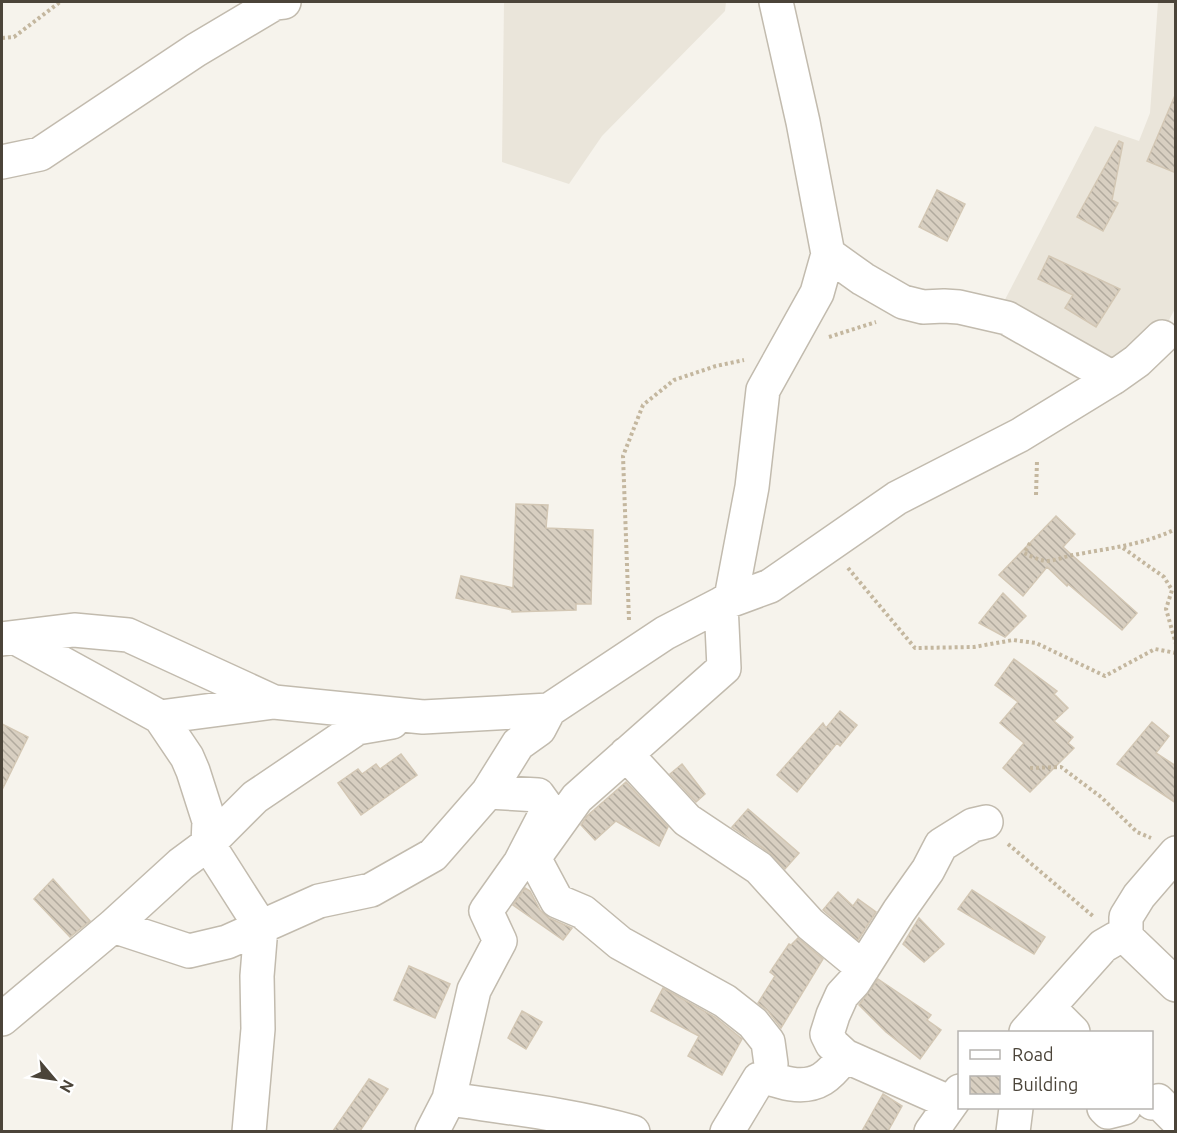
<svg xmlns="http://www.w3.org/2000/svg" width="1177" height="1133" font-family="Ubuntu,sans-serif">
<defs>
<pattern id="building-back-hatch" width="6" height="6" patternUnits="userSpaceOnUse" patternTransform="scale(1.5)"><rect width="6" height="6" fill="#d8cfc1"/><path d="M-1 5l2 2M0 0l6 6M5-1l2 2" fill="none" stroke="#b1aa9e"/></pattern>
</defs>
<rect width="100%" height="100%" fill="#f6f3ec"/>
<path fill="#eae5da" d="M504,2H726L725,11L602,136L569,184L502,162Z
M1158,2H1175L1176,307L1162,333L1105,373L995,319L1095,126L1139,141L1150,113Z"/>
<path fill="url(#building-back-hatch)" stroke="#d3c7b4" stroke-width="1.5" d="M1176,93V173L1147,161Z
M1119,141L1123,143L1112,200L1118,203L1103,231L1077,217Z
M937,190L965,204L947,241L919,227Z
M1049,256L1120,289L1096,327L1065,308L1073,295L1038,279Z
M516,504L548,505L546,528L593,530L591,604H576V610L512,612V610L456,598L461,576L513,588Z
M1056,516L1075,534L1063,547L1137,613L1122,630L1068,584L1067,586L1047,567L1023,596L999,575Z
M1003,593L1026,616L1005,637L979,623Z
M1014,659L1057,691L1054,694L1068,708L1054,721L1073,737L1068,743L1074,748L1030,792L1003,768L1024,743L1000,723L1018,702L995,685Z
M840,711L857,725L840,746L837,743L797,792L777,775L823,723L826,728Z
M1152,722L1169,736L1156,753L1176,766V803L1117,764Z
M2,724L28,737L2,790Z
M401,754L417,775L361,815L338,783L358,769L362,774L376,764L380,769Z
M682,764L705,794L696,802L670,774Z
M626,782L668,827L659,846L616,821L595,840L581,825L587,816Z
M748,809L799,853L785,869L770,853L732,827Z
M53,879L90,921L70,937L34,899Z
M525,888L530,891L540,910L549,918L572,928L563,940L513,905Z
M972,890L1045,937L1034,954L958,909Z
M838,892L853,906L858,899L876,912L858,940L823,910Z
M919,918L944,944L924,962L903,944Z
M798,938L823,959L781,1028L768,1011L758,1003L775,976L770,972L789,944L791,945Z
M409,966L450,984L435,1018L394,1000Z
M878,979L931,1015L927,1020L941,1030L920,1059L886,1032L859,1005Z
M663,988L715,1017L742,1039L722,1075L688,1056L699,1036L651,1011Z
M522,1011L542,1022L526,1049L508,1038Z
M369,1079L388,1089L360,1131H333Z
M883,1094L902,1106L888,1131H862Z"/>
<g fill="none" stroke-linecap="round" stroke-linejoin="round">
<g stroke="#c2bbae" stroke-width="36">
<path id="minor" d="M2,162L40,154L196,50L275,3L284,2
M828,254L863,279L903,302L923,307L944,306L959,307L1007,318L1113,378
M16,638L160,717
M2,639L74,630L128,635L274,702L423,717L549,710
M626,754L687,820L759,868L810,924L863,968
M1176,853L1139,896L1126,917V937L1176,985
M534,858L557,901L583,912L620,943L725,1001L753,1023L768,1042L771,1064L769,1077
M520,863L534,858L577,798L724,668L721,604L731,598L752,487L763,390L817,293L828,254L803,122L776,2
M113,926L189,951L227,942L319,901L371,890L433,855L488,792L518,744L539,729L549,710L665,633L721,604L770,586L897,498L1020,435L1113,378L1137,361L1162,337
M1049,1008L1073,1032
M2,1019L113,926L181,864L208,844L255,797L357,728L392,722
M1026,1032L1103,946L1115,939L1126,937
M845,1056L832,1044L827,1034L833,1015L842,995L854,982L899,911L928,870L941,845L973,825L986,822
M449,1099C510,1108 574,1115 633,1132
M1152,1103L1158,1101L1176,1119
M1104,1108L1108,1112L1124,1108
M249,1132L258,1029L257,976L261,927L208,844L209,821L193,771L187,757L160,717L274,702
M432,1132L449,1099L474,990L500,941L486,911L520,863L548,809L538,795L488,792
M727,1132L759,1079C771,1077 779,1082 791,1084C818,1088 829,1076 845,1056L951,1103
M931,1132L960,1091
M1013,1132L1016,1108"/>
</g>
<path stroke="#c4b79f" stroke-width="4" stroke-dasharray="3 3" stroke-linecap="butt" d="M2,38L14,37L60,2
M829,337L876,322
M1036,495L1037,461
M1030,543L1024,553C1031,556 1038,560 1046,561C1056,561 1065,556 1074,555C1109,548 1143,545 1176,529
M1123,548L1164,577L1172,590L1166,609L1176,644
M848,568L915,648L974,647L1013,640L1036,643L1105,676L1155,649L1176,653
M629,620L623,456L643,405L674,380L716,366L744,360
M1176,673V692
M1030,768L1061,767L1101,797L1137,832L1151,838
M1008,844L1094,917"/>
<use href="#minor" stroke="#fff" stroke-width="33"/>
</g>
<rect width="1177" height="1133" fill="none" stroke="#4b4439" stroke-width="6"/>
<rect x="958" y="1031" width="195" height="78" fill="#ffffff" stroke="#b7b4b0" stroke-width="1.5"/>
<rect x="970" y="1050" width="30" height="9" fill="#ffffff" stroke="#b7b4b0" stroke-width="1.5"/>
<text x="1012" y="1061" font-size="18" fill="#4b4439">Road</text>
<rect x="970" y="1076" width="30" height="18" fill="url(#building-back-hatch)" stroke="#b7b4b0" stroke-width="1.5"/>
<text x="1012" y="1091" font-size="18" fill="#4b4439">Building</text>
<g transform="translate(54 1079) rotate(119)" stroke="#ffffff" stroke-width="4.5" paint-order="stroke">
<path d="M0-4.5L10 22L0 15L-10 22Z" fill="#4b4439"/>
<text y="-9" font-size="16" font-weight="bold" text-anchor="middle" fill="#4b4439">N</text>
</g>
</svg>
